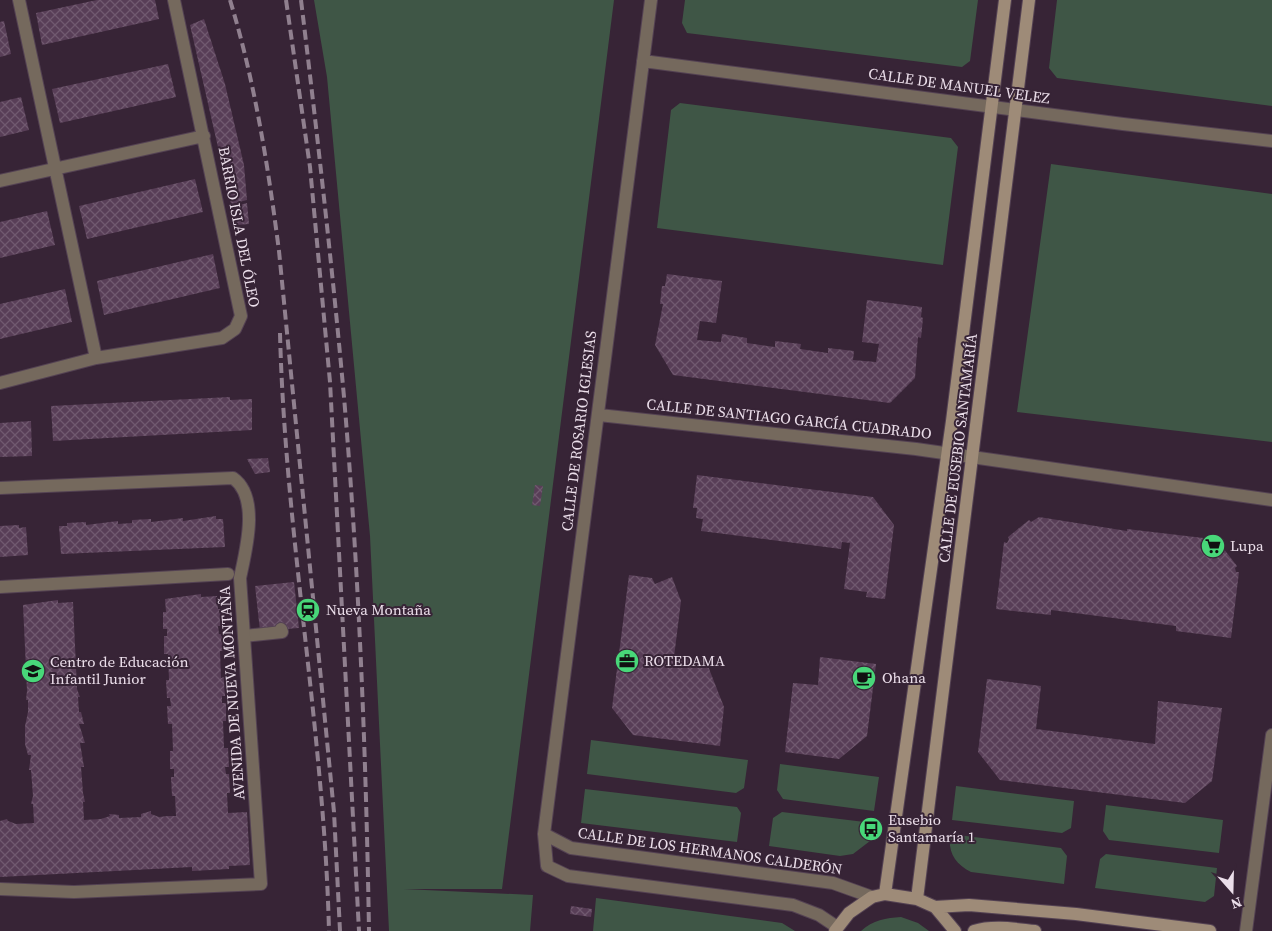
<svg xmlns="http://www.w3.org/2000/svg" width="1272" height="931" font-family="'Source Serif 4',serif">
<defs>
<pattern id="building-cross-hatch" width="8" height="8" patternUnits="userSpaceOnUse" patternTransform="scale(1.25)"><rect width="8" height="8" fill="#583e57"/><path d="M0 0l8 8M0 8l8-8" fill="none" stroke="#70596f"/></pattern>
</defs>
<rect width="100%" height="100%" fill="#372436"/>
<path fill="#3f5646" d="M314,0H614L502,889H404L533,895L530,931H389L370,536L327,77Z
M685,0H978L970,61L962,67L687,33L682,23Z
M1057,0H1272V106L1057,78L1049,68Z
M680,103L951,138L958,147L943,265L657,228L671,110Z
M1051,164L1272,194V442L1017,412Z
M591,740L748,760L744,788L736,793L587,774Z
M780,764L879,777L874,811L783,799L777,790Z
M956,786L1074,801L1071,828L1062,833L952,820Z
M585,789L737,807L741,813L737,842L581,823Z
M1106,805L1223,820L1219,853L1109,840L1103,831Z
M782,812L873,823L870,841L853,854L840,856L769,846L773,818Z
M950,834L1061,848L1067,856L1064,884L971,872C955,864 948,853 950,834Z
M1106,854L1217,868L1214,896L1205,902L1095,888L1100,859Z
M596,898L782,923L795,931H593Z
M901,917L918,923L929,931H861C873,920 886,918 901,917Z"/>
<path fill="url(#building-cross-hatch)" d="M97,0H155L159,19L42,45L36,13Z
M204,19L225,84L244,165L247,200L231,204L190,25Z
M4,21L11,54L0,57V22Z
M168,64L176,97L60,123L52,89Z
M21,97L29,130L0,137V102Z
M195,179L203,212L87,239L79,206Z
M247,203L249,224L236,225L232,207Z
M47,211L55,245L0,258V222Z
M213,254L220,288L104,315L97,281Z
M667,274L722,281L716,323L700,321L697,340L721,342L722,334L747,338V343L775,347V341L801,344L800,349L828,353V348L854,351L853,360L876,362L879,344L862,342L867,300L922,307L921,317L923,318L921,338L918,337L915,378L890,403L673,375L655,345L663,304H660L662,286H665Z
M65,289L72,322L0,339V304Z
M230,397V400L252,399V430L53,441L51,406Z
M31,421L32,456L0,457V423Z
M268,458L270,472L255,474L247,459Z
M697,475L873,497L894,525L885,599L866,597L867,592L844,589L850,543L842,542L841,549L701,531L703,519L696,518L697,508H693Z
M535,485L543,486L540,506L532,505Z
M216,516V519H223L225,547L61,554L59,526H67V523L86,522V525L118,521V524L132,523V520L151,519V522L183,518V521Z
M1039,517L1127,531V529L1212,539L1218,546L1220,544L1237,566L1235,568L1236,572H1239L1231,638L1176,631V626L1051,610V615L996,609L1004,542L1007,543L1009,539L1008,537L1029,520L1031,522Z
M19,525V528L26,527L28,555L0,557V526Z
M629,575L652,578L655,584L672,577L681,601L674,657L706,661L724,707L720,746L633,735L612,708Z
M294,582L299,628L260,631L255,586Z
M201,594V597L217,596L218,609H221L222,626H218L219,634H222L223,651H220L221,678L224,677L225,696H222V703H226V721H223L224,748H228L229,767H225L226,774H229L230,793H227L228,813L247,812L250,865L229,866V869L192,871V867L0,877V821L7,819L8,821L16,824L34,823L33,804H31L33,796L31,770H29L31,755H28L25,744V726L28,712V700H26L27,691L23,605L58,600V603L73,602L77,689L80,697H78L79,712H81L84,724H79L85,743H80L84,767H81L83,793L85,802H83L84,820L101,819L110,816L109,814L119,815V818L141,817V814L151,811V814L159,817L168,816H176L175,796H172L171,777H174V769H170V751H173L172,724H168L167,706H171L170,698H167L166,680H169L168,654H164V636H167V629H163V612H166L165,599Z
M820,657L876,664L867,736L839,759L785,752L793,683L818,685Z
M987,679L1041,686L1036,729L1155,744L1158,701L1222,708L1212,781L1185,803L1000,780L978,752Z
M571,906L592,909L591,917L570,914Z"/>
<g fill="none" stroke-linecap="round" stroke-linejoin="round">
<g stroke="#544253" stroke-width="14">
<path id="pedestrian" d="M244,636L282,632L281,629"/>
</g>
<g stroke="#544253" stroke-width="14">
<path id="minor" d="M19,0L96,358
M651,0L546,818L544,834L547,866L568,876L793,905L819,915L837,927
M643,61L1123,124L1272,141
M0,181L204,136
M0,383L96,358L222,338L235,329L241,316L174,0
M599,415L916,449L1272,500
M0,488L233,478C260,497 246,550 240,578L261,884L74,892L0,889
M0,587L228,574
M544,834L571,848L833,883L872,897
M1246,931L1272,735"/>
</g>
<g stroke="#544253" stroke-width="14">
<path id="secondary" d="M885,894L952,421L1005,0
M917,899L1029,0
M935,907L969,905L1076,914L1210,931
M835,931L849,913L872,897L885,894L917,899L935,907L955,931
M974,931C994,925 1015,929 1035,931"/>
</g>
<use href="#pedestrian" stroke="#75695d" stroke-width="12"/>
<use href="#minor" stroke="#75695d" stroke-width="12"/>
<use href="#secondary" stroke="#9e8b78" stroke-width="12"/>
<path stroke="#90808f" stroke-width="4" stroke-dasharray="10 5" stroke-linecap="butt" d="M230,0C255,82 268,166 279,251L334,812L340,931
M286,0L310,167L330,382L359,931
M301,0C317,132 332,264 344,397C359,574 366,753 369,931
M280,333C285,533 324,731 329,931"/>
</g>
<defs>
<g id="supermarket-disc" transform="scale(1.25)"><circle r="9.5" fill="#48d779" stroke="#372436"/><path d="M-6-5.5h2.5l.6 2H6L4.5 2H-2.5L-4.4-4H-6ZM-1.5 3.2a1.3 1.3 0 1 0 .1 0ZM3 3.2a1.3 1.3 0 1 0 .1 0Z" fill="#111"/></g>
<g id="station-disc" transform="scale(1.25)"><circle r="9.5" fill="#48d779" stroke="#372436"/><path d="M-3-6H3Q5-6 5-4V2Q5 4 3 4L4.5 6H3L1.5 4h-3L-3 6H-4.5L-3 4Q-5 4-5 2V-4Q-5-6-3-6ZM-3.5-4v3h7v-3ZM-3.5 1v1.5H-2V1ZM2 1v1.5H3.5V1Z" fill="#111"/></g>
<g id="office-disc" transform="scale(1.25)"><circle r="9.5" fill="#48d779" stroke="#372436"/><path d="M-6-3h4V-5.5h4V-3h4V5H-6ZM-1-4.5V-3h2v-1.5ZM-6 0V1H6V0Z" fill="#111"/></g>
<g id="school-disc" transform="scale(1.25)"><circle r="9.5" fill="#48d779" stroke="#372436"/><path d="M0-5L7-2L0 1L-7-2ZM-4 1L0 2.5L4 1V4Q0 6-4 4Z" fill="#111"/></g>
<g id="cafe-disc" transform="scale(1.25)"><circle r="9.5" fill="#48d779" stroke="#372436"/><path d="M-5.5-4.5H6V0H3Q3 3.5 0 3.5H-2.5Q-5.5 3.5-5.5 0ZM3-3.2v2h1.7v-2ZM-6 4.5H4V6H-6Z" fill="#111"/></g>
<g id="bus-disc" transform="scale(1.25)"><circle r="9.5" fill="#48d779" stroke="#372436"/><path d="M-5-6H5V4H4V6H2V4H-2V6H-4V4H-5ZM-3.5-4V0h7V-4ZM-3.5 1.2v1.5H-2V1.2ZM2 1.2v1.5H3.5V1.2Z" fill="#111"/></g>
</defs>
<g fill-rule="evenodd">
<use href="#supermarket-disc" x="1213" y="546"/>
<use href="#station-disc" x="308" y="610"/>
<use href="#office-disc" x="627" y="661"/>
<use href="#school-disc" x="33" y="671"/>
<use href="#cafe-disc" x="864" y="678"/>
<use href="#bus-disc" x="871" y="829"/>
</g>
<g text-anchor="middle" stroke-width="4" stroke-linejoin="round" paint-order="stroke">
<g font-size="15" fill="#ebdeea" stroke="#372436">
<text transform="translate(959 86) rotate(8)" y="5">CALLE DE MANUEL VELEZ</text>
<text transform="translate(239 227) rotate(79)" y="5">BARRIO ISLA DEL ÓLEO</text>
<text transform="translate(789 419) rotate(6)" y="5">CALLE DE SANTIAGO GARCÍA CUADRADO</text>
<text transform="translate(579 431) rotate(-83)" y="5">CALLE DE ROSARIO IGLESIAS</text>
<text transform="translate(958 448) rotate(-83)" y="5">CALLE DE EUSEBIO SANTAMARÍA</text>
<text transform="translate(232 693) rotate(-94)" y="5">AVENIDA DE NUEVA MONTAÑA</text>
<text transform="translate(710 851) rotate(8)" y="5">CALLE DE LOS HERMANOS CALDERÓN</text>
</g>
<g font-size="15" fill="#ebdeea" stroke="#372436" text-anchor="start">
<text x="1230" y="551">Lupa</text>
<text x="326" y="615">Nueva Montaña</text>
<text x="644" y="666">ROTEDAMA</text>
<text x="50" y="667">Centro de Educación<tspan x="50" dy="17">Infantil Junior</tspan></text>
<text x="882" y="683">Ohana</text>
<text x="888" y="825">Eusebio<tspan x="888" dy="17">Santamaría 1</tspan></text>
</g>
</g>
<g transform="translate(1232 891) rotate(160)" stroke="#372436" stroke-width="4" paint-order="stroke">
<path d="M0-4L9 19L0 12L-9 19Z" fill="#ebdeea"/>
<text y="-8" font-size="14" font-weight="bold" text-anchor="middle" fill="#ebdeea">N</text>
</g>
</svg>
